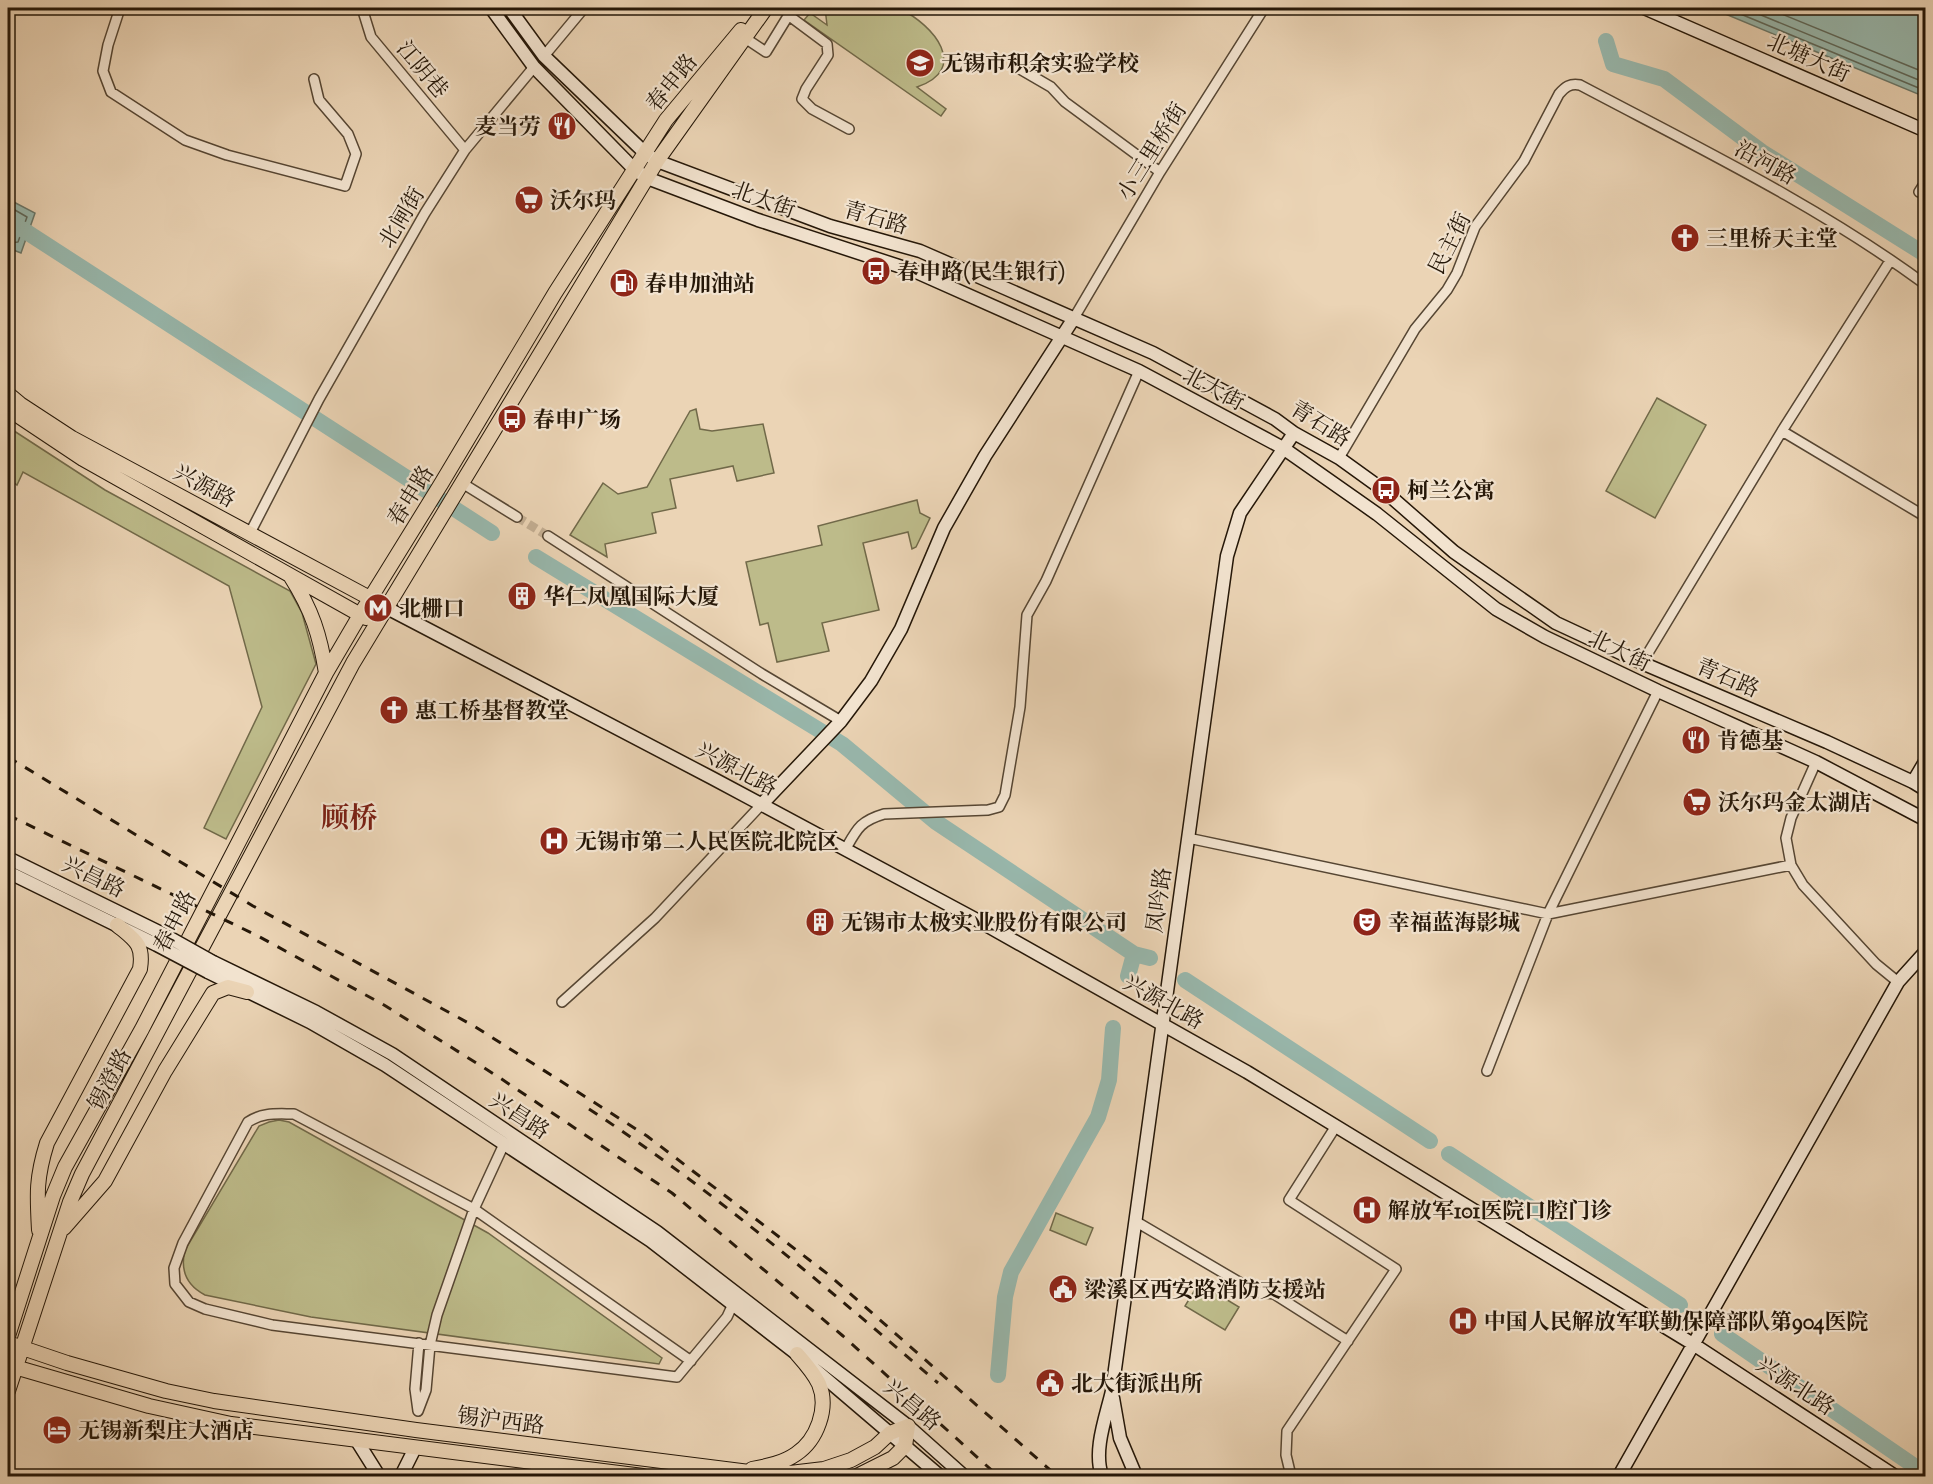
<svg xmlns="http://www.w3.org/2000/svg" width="1933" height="1484" font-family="'Sorts Mill Goudy','Noto Serif SC',serif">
<rect width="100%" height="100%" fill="#ebd4b5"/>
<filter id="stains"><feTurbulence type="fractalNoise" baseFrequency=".00333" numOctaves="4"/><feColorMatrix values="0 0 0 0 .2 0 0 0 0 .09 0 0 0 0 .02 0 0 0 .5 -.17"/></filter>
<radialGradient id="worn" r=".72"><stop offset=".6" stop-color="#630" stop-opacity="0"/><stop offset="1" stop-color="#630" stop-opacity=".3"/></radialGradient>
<path fill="#bdbb8a" stroke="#716949" stroke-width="1.5" d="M825,8C838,7 893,5 900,9C934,25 970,69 917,87L946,109L941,116L804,20L810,13L827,25Z
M1657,398L1706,425L1655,518L1606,491Z
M696,409L700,429L712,431L763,424L774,473L737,481L733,466L670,479L676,508L652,513L656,533L605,544L607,557L570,535L603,483L618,494L647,487L690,411Z
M8,427L105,490L290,591L302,613L316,664L226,839L204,828L262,707L229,586L23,472L17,485L8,478Z
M917,500L920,513L930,518L916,547L912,549L908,532L863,543L879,610L822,623L829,651L777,662L768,623L760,625L746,562L822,545L818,526Z
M279,1120L289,1122L488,1233L662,1358L659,1364L311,1317L205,1295C186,1285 180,1270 185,1250L259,1126L269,1122Z
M1056,1213L1093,1228L1086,1245L1050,1230Z
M1199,1283L1239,1307L1225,1330L1185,1306Z"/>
<path fill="#98b8ad" stroke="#6a786b" stroke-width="1.5" d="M1711,8H1925V97Z
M8,199L35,213L21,253L8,248Z"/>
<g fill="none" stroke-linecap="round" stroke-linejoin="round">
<path stroke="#5e685a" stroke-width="1.5" d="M1726,8L1926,91
M1744,8L1926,83
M1767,8L1926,73
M8,206L27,217L18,242L8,243"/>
<path stroke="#98b8ad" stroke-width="16" d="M1606,41L1613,64L1664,79L1762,152L1926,255
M8,223L22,229L492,533
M536,557L842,744L936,822L1134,954L1150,958
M1128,976L1134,954
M1185,980L1430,1141
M1449,1154L1680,1305
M1722,1334L1926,1474
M998,1375L1005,1297L1011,1272L1098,1117L1109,1080L1113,1028"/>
<path stroke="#c3ae92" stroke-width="9" stroke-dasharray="9 4.5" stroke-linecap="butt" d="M517,517L548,536"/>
<g stroke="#564633" stroke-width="12">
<path id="street" d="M120,8L108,45L103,71L111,92L185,140L227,155L345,186L356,154L348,134L319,100L314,79
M362,8L371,37L465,150
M788,15L827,44L828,55L806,89L802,99L812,109L849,129
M745,38L766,52L793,8
M544,56L584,8
M1020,69L1051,87L1065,102L1160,172
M1919,192L1926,181
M1074,318L1160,172L1264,8
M1782,431L1890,261
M1339,458L1415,329L1447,290L1457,273L1475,227L1524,161L1559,94C1565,87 1570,83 1580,85C1697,147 1819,206 1926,285
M462,483L517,517
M250,533L319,399L425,213L465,150L534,67
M548,536L762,674L841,721
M1642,663L1782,431L1926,517
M1816,762L1791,818L1786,838L1791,865L1803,885L1876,964L1898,982
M1188,838L1548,914L1791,865
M845,850C857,829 860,821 884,814L988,810L999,807L1005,795L1020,707L1027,615L1046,581L1139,371
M562,1002L655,918L761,805
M1487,1071L1548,914L1658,691
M1135,1221L1256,1292L1274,1294L1348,1341
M419,1343L415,1389L418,1411L426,1390L430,1345L437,1315L474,1209L504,1144
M691,1361L474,1209L294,1114C277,1114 263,1112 248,1122L183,1243L174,1268L175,1284L189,1302L205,1309L272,1325L677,1377L727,1317L733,1304
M1291,1476L1286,1455L1287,1431L1396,1269L1289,1200L1336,1126"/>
</g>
<g stroke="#251708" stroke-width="15">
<path id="secondary" d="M491,8L534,67L634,169L647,178L758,220L914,271L1139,371L1283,448L1377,514L1496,609L1545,637L1658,691L1816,762L1926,820
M509,8L544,56L645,153L657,161L830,226L920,251L1153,353L1275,419L1294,433L1339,458L1382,489L1454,552L1556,623L1642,663L1827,742L1913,782L1926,790
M1644,8L1926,131
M387,608L712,778L977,920L1247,1072L1693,1344L1895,1476
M1913,782L1926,760
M761,805L841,721L871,681L901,629L944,528L985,456L1074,318
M8,858L163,934
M8,872L157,945
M213,962L316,1012L392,1054L657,1232L908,1426L964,1476
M208,972L310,1022L385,1065L651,1241L797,1354L940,1476
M1113,1398L1120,1438L1136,1476
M357,1441L379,1476
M401,1476L415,1448
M1102,1476C1093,1450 1106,1417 1112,1391L1227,556L1240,513L1294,433
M1619,1476L1898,982L1926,951"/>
</g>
<g stroke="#251708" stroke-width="16">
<path id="primary" d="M8,394L20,404L72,438L377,602
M8,409L83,459L366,618
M291,577C312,610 320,635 326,673
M64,1228L105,1181L165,1071L213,993L228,987L247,992
M39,1230C37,1194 36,1178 47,1143L140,969C144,944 135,940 117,925
M8,1336L53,1196L65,1167L142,1029L326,673L360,615L441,484L555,293L666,120L741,30
M8,1343L67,1363L166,1391L214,1401L416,1430L773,1475L824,1469L851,1460L875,1447L890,1433L908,1426
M8,1365L149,1406L231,1424L643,1476
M8,1391L70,1202L82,1174L353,663L657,161L766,8
M752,1469C768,1466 783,1463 796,1454C817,1440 829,1408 819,1384C814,1373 805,1363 797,1354
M857,1476L893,1458L905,1446L908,1426"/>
</g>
<use href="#street" stroke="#f2e3cf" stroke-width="9"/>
<use href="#secondary" stroke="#f2e3cf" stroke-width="12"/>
<use href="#primary" stroke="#ebd4b5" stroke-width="14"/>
<path stroke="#251708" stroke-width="3" stroke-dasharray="10 10" stroke-linecap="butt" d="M8,757L253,906L474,1026L647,1136L829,1275L1057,1476
M8,815L258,936L384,1005L497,1076L672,1193L843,1336L998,1476
M589,1109C713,1190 826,1287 938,1383"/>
<g stroke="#251708" stroke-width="15" stroke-linecap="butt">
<path id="secondary-bridge" d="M163,934L213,962
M157,945L208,972"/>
</g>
<use href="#secondary-bridge" stroke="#f2e3cf" stroke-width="12"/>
</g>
<defs>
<g id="school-disc" transform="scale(1.5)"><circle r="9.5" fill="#8f2418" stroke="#f2e3cf"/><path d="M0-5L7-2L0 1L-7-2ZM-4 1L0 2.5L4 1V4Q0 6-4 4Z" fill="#fff"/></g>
<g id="restaurant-disc" transform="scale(1.5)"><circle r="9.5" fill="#8f2418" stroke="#f2e3cf"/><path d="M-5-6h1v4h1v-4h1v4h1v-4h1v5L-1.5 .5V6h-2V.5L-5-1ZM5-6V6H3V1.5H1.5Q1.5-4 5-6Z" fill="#fff"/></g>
<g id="supermarket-disc" transform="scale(1.5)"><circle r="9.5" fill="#8f2418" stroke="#f2e3cf"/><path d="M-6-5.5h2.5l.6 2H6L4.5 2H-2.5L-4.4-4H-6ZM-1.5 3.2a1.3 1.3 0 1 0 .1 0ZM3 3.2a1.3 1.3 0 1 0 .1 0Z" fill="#fff"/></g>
<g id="church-disc" transform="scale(1.5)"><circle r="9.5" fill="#8f2418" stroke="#f2e3cf"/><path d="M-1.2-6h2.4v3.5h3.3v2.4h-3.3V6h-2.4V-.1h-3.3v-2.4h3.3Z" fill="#fff"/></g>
<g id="bus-disc" transform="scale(1.5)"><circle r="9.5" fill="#8f2418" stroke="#f2e3cf"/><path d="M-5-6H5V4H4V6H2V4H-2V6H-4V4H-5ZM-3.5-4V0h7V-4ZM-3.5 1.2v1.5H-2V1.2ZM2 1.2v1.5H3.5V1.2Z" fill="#fff"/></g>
<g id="fuel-disc" transform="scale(1.5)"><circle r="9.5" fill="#8f2418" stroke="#f2e3cf"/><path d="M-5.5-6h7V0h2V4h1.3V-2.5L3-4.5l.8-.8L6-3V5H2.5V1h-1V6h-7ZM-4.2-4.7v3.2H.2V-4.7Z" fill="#fff"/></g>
<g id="building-disc" transform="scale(1.5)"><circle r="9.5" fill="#8f2418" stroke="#f2e3cf"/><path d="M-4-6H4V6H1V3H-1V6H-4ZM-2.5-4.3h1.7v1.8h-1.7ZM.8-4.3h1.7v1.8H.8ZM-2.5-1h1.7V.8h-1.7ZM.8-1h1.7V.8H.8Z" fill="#fff"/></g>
<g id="metro-disc" transform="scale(1.5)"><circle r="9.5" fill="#8f2418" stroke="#f2e3cf"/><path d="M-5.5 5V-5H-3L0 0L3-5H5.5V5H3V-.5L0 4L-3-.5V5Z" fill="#fff"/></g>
<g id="hospital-disc" transform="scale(1.5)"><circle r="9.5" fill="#8f2418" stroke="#f2e3cf"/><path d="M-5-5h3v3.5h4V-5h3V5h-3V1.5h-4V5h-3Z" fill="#fff"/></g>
<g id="theatre-disc" transform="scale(1.5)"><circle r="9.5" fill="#8f2418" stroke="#f2e3cf"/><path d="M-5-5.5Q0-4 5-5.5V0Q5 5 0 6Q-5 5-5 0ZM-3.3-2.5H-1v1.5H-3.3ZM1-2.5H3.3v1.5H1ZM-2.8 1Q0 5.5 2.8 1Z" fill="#fff"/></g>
<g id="civic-disc" transform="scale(1.5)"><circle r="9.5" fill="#8f2418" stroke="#f2e3cf"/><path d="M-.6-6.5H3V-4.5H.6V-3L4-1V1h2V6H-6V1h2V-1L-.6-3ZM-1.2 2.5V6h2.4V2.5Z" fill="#fff"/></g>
<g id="hotel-disc" transform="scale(1.5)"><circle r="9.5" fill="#8f2418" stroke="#f2e3cf"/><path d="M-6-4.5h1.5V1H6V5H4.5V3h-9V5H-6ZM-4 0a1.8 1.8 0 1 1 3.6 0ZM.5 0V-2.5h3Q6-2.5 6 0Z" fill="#fff"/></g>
</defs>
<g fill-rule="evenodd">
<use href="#school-disc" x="920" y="63"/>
<use href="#restaurant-disc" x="562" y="126"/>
<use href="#supermarket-disc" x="529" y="200"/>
<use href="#church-disc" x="1685" y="238"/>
<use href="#bus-disc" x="876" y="271"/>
<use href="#fuel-disc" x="624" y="283"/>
<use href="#bus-disc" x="512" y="419"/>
<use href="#bus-disc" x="1386" y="490"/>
<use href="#building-disc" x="522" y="596"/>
<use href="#metro-disc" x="378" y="608"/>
<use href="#church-disc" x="394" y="710"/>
<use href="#restaurant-disc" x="1696" y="740"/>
<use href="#supermarket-disc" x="1697" y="802"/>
<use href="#hospital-disc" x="554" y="841"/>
<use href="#building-disc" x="820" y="922"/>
<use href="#theatre-disc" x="1367" y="922"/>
<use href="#hospital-disc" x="1367" y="1210"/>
<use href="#civic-disc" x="1063" y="1289"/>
<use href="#hospital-disc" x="1463" y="1321"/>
<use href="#civic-disc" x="1050" y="1383"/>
<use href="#hotel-disc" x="57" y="1430"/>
</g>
<g text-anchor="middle" stroke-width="4.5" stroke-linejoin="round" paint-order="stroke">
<g font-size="22" fill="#251708" stroke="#f2e3cf">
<text transform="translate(1809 57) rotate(24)" y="8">北塘大街</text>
<text transform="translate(423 69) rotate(50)" y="8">江阴巷</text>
<text transform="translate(671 82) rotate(-51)" y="8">春申路</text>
<text transform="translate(1151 151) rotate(-58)" y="8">小三里桥街</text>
<text transform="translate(1766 162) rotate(29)" y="8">沿河路</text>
<text transform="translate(764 199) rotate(20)" y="8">北大街</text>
<text transform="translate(401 217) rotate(-59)" y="8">北闸街</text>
<text transform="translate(876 217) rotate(16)" y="8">青石路</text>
<text transform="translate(1449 243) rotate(-63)" y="8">民主街</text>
<text transform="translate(1214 388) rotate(28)" y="8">北大街</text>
<text transform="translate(1321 423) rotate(32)" y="8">青石路</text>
<text transform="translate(205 485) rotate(28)" y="8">兴源路</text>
<text transform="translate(410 495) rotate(-58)" y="8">春申路</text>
<text transform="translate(1620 650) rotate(26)" y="8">北大街</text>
<text transform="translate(1728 677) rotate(23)" y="8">青石路</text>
<text transform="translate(737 768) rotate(28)" y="8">兴源北路</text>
<text transform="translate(94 876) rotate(26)" y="8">兴昌路</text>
<text transform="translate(1158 900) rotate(-82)" y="8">凤吟路</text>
<text transform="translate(174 921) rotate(-63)" y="8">春申路</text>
<text transform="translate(1164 1001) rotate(29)" y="8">兴源北路</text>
<text transform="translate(109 1079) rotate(-62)" y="8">锡澄路</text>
<text transform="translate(520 1115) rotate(33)" y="8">兴昌路</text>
<text transform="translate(1796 1385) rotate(33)" y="8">兴源北路</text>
<text transform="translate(913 1404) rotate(40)" y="8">兴昌路</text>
<text transform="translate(501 1420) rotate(7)" y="8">锡沪西路</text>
</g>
<g font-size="22" font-weight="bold" fill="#251708" stroke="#f2e3cf" text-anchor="start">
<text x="941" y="71">无锡市积余实验学校</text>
<text x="541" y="134" text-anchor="end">麦当劳</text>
<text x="550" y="208">沃尔玛</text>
<text x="1706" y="246">三里桥天主堂</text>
<text x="897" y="279">春申路(民生银行)</text>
<text x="645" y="291">春申加油站</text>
<text x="533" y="427">春申广场</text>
<text x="1407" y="498">柯兰公寓</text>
<text x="543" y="604">华仁凤凰国际大厦</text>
<text x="399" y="616">北栅口</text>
<text x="415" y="718">惠工桥基督教堂</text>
<text x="1717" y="748">肯德基</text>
<text x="1718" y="810">沃尔玛金太湖店</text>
<text x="575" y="849">无锡市第二人民医院北院区</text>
<text x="841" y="930">无锡市太极实业股份有限公司</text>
<text x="1388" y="930">幸福蓝海影城</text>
<text x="1388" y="1218">解放军101医院口腔门诊</text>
<text x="1084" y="1297">梁溪区西安路消防支援站</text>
<text x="1484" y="1329">中国人民解放军联勤保障部队第904医院</text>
<text x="1071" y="1391">北大街派出所</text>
<text x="78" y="1438">无锡新梨庄大酒店</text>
</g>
<g font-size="28" font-weight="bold" fill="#7a1f14" stroke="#f2e3cf">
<text x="349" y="827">顾桥</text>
</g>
</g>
<rect width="1933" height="1484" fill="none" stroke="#ebd4b5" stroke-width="30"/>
<rect x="9" y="9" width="1915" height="1466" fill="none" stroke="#251708" stroke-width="3"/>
<rect x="15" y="15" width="1903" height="1454" fill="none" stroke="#251708" stroke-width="1.5"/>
<rect width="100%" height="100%" filter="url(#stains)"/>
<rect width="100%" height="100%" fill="url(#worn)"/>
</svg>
